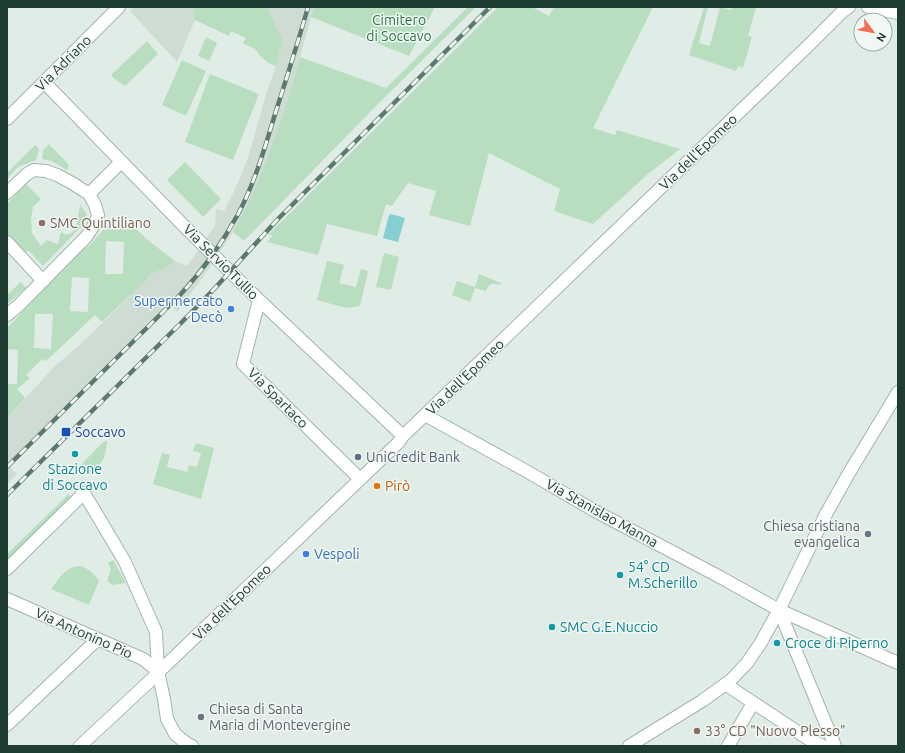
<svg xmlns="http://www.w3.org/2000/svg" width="905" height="753" font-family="Ubuntu,sans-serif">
<rect width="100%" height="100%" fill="#e0ece6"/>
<path fill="#cfdcd4" d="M134,7H195V20L177,62L130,11Z
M267,7H314L296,71L274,143L257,185L242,216L230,237L206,273L177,312L171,306L10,467L17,474L7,484V418L56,365L75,349L117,309L152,273L165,269L175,261L187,266L215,226L216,209L224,211L235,189L248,158L267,91L276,66L283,41Z"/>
<path fill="#b8debf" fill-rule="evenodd" d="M195,7H267L283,41L276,66L270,64L262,58L255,49L243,43L246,38L231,31L229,36L195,20Z
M314,7H435L409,56L311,17Z
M468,7H476L376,106L244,241L233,232C264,177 283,117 300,57L386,88Z
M498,7H532L549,16L554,7H653L593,128L615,135L617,130L680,149L647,175L593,224L554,211L560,189L489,153L470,226L429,215L436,191L408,183L392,206L386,204L377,236L327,224L318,255L267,242L273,235H268Z
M704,7H708L699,43L710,46L720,7L731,10L732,7H756L748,36L752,37L743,68L738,66L736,71L689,55Z
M206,37L217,43L209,61L198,56Z
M147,41L158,54L125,86L117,81L111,75Z
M182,60L206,71L186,116L162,105Z
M210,74L259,94L233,160L185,142Z
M49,144L69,165L67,170L52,161L42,159L43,150Z
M35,145L39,149L36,160L18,167L7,179V173Z
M185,162L221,199L203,217L167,180Z
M26,184L41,199L33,207L31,218L32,233L41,246L47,240L58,244L61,232L66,235L71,233L76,229L80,205C87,213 90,217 82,226L43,266L29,251L20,252L7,235V204Z
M125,219L149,241L175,261L165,269L152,273L144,282L102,322L95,315L46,361L42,359L26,375L30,378L17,389L25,398L7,418V384H17L18,350L7,349V328L80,252L90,245L110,222L116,227ZM106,241L124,242L123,274H105ZM72,277L89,278L88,312L70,311ZM35,314H53L51,349L34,348Z
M384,253L399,257L391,290L376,287Z
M327,261L344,265L339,283L356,287L361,269L368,271L360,306L346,308L317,300Z
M479,274L501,283L500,285C492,283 489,283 486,291L475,288L470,302L452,295L457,281L475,287Z
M21,282L26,288L7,304V295Z
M107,440C106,458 103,461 91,475L81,465L101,444Z
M196,443L214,448L201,499L153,484L162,453L170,455L167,467L187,472L189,465L197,467L201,453L193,451Z
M69,494L71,497L7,561V554Z
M113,560L126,583L113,585L108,582V577L111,570L108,563Z
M80,566C88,568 95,574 99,581L89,605L51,589C59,579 66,566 80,566Z"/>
<path fill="#86ced3" d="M391,214L405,218L398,242L383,238L389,215Z"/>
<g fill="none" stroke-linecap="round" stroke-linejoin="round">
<g stroke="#a3b4ad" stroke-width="14">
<path id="minor" d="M868,7L898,13
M44,82L183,225L259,300L403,436
M7,119L119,7
M7,193L27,174L34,170L46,171L57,175L72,183L89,194L95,205L98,215L96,222L86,237L18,306L7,315
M89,194L121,162
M7,242L43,281
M259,300L243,364L360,479
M425,415L528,472L595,511L720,577L779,610L898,663
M7,569L84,493L125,562L156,632L158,671L164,699L167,719L175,734L186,743L192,746
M7,599L143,659L158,671
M779,610L835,746
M725,684L810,740L823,746
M7,725L98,639
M80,746L153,678L158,671L165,666L398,443L403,436L812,42L843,11L849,7
M629,746L702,701L730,681L747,663L760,644L779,610L801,565L826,514L849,473L898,392
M728,746L753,703"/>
</g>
<use href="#minor" stroke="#fff" stroke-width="12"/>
<g stroke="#5b796e" stroke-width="4.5">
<path id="rail" d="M7,467L180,295C202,271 221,245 237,216C255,183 265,147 276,111C287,77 298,42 308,7
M7,495L181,323L216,287L278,219L490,7"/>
</g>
<use href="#rail" stroke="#f1f8f4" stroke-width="3" stroke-dasharray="9" stroke-linecap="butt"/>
</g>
<g fill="#8d6e63" stroke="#f1f8f4" stroke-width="1.5">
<circle cx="42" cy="223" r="4"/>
<circle cx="697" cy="731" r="4"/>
</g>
<g fill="#3f7fe0" stroke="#f1f8f4" stroke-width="1.5">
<circle cx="231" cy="309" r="4"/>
<circle cx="306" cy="554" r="4"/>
</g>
<rect fill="#1a4fb4" stroke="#f1f8f4" stroke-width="1.5" x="61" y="427" width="10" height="10" rx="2"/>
<g fill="#0f9aa8" stroke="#f1f8f4" stroke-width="1.5">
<circle cx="75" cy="454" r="4"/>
<circle cx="620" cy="575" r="4"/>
<circle cx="552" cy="627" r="4"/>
<circle cx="777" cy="643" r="4"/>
</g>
<circle fill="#5c6f8a" stroke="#f1f8f4" stroke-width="1.5" cx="358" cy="457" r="4"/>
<circle fill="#e8710a" stroke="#f1f8f4" stroke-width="1.5" cx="377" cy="486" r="4"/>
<g fill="#6b7280" stroke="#f1f8f4" stroke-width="1.5">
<circle cx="868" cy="534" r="4"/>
<circle cx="201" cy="717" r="4"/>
</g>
<g text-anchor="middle" stroke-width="3" stroke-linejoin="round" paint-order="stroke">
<g font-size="14" fill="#297540" stroke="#f1f8f4">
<text x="399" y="25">Cimitero<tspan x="399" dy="16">di Soccavo</tspan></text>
</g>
<g font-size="14" fill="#203d33" stroke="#f1f8f4">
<text transform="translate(63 63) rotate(-45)" y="5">Via Adriano</text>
<text transform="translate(698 152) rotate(-44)" y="5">Via dell'Epomeo</text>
<text transform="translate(221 262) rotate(45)" y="5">Via Servio Tullio</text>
<text transform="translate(465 377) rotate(-44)" y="5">Via dell'Epomeo</text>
<text transform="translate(278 398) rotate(45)" y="5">Via Spartaco</text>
<text transform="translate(602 513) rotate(29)" y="5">Via Stanislao Manna</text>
<text transform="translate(232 602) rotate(-44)" y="5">Via dell'Epomeo</text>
<text transform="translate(84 633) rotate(24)" y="5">Via Antonino Pio</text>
</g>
<g font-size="14" fill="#785e54" stroke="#f1f8f4" text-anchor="start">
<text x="50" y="228">SMC Quintiliano</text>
<text x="705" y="736">33° CD "Nuovo Plesso"</text>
</g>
<g font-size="14" fill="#366cbe" stroke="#f1f8f4" text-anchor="end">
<text x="223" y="306">Supermercato<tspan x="223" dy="16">Decò</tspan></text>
<text x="314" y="559" text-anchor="start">Vespoli</text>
</g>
<g font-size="14" fill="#164399" stroke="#f1f8f4" text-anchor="start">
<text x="75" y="437">Soccavo</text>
</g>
<g font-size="14" fill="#4e5e75" stroke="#f1f8f4" text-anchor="start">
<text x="366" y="462">UniCredit Bank</text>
</g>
<g font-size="14" fill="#0d838f" stroke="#f1f8f4" text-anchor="start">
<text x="75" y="474" text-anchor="middle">Stazione<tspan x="75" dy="16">di Soccavo</tspan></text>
<text x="628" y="572">54° CD<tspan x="628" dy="16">M.Scherillo</tspan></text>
<text x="560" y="632">SMC G.E.Nuccio</text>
<text x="785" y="648">Croce di Piperno</text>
</g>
<g font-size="14" fill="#c56008" stroke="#f1f8f4" text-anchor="start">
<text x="385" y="491">Pirò</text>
</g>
<g font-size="14" fill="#5b616d" stroke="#f1f8f4" text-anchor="end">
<text x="860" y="531">Chiesa cristiana<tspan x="860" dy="16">evangelica</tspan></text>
<text x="209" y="714" text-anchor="start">Chiesa di Santa<tspan x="209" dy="16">Maria di Montevergine</tspan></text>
</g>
</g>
<rect width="905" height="753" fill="none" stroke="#203d33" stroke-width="16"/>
<g transform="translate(873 32) rotate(122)"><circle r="19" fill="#f1f8f4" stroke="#9dada7"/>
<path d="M0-3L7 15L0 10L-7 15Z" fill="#f66d54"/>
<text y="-6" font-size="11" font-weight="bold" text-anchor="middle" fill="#203d33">N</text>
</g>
</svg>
